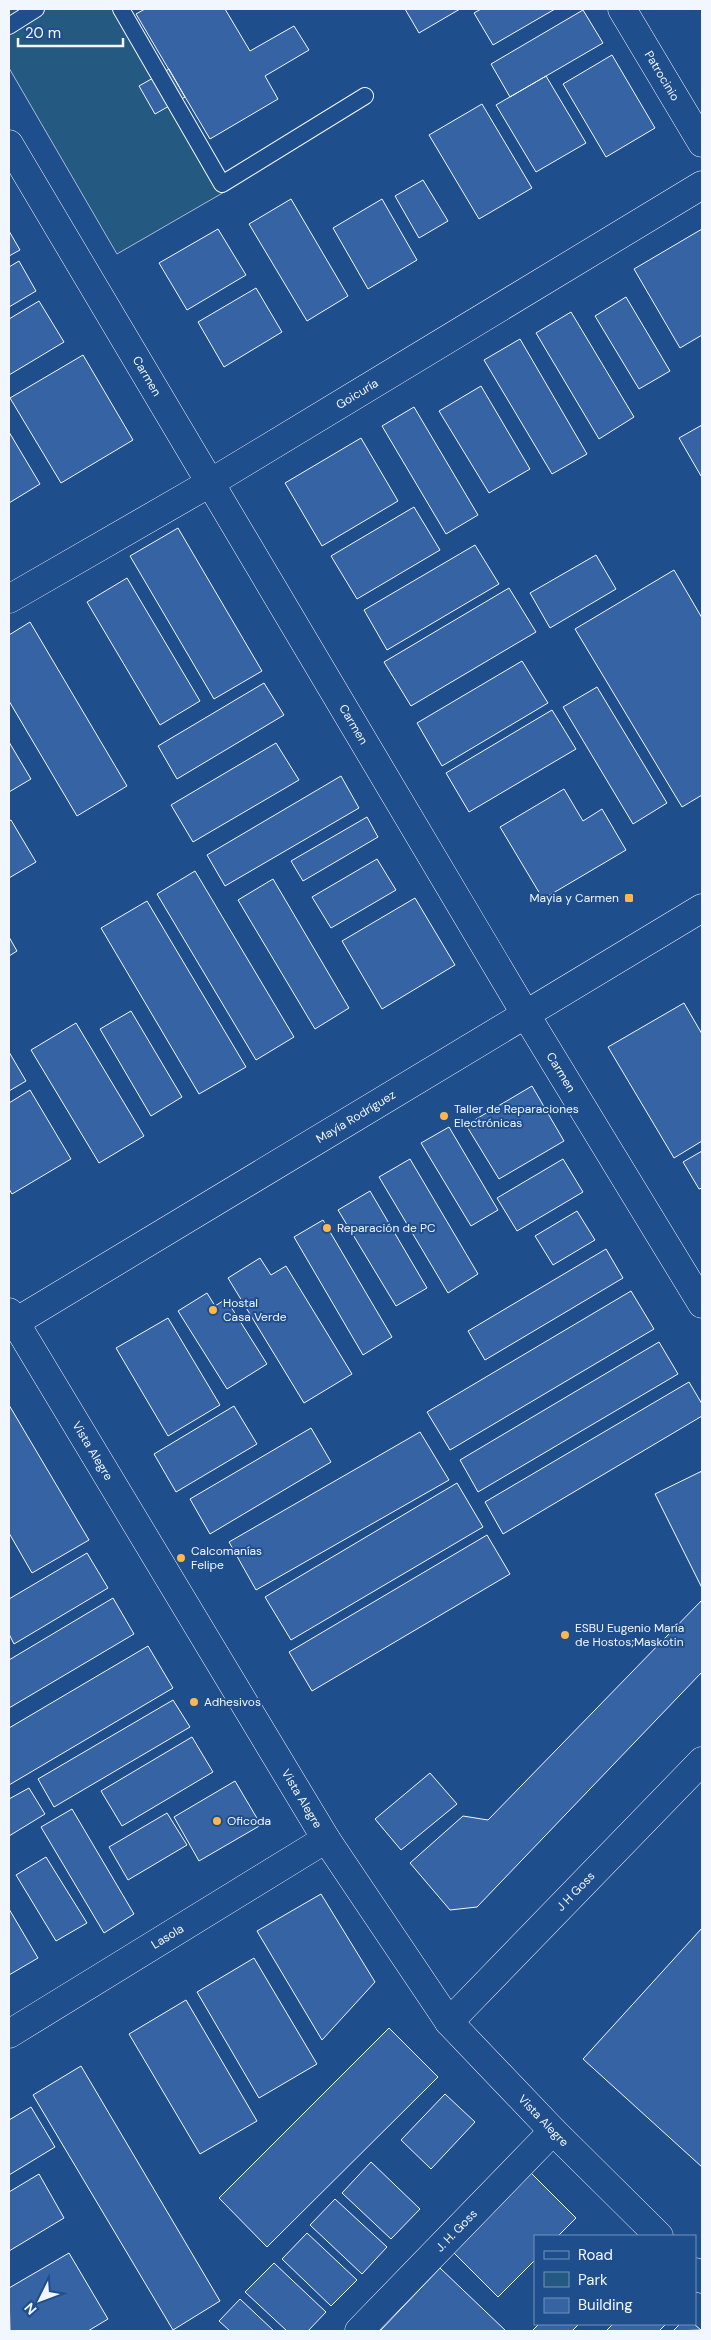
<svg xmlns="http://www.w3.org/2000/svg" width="711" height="2340" font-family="'DM Sans',sans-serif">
<rect width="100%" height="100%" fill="#1f4e8c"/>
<path fill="#245a82" stroke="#a8bbd7" d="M9,9H121L226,191L117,254L9,68Z"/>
<path fill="#3563a3" stroke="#f2f6ff" d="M145,9H225L250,51L294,26L309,50L265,76L278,99L210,139L136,14Z
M405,9H460L419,33Z
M481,9H555L493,45L474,13Z
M583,10L603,43L510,97L491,64Z
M612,55L655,128L606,157L563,84Z
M169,69L185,97L155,114L139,86Z
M546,76L586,143L536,172L496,105Z
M482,104L532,188L479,219L429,135Z
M423,180L448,221L419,238L395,196Z
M291,199L348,296L307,321L249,224Z
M382,199L417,260L368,289L333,228Z
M218,229L246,275L187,310L159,263Z
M702,229V335L680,348L634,269Z
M9,231L20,250L9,256Z
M19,261L36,291L9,307V267Z
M256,288L282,332L224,367L198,322Z
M626,297L670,371L639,389L595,316Z
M39,301L64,342L9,375V319Z
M571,312L634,417L599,439L536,333Z
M520,339L587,454L552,474L484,360Z
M83,355L133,440L61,483L10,398Z
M481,386L530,469L489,493L439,411Z
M414,407L478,515L446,534L382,426Z
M702,425V475L701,476L679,438Z
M9,432L40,484L9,503Z
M361,438L398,501L322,546L285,483Z
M414,507L440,550L357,599L331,556Z
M178,528L262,671L214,699L130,556Z
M475,545L499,584L387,650L364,610Z
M596,555L616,589L550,628L530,593Z
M674,570L702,618V795L682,807L575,629Z
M127,578L200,701L160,725L87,602Z
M509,588L536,632L411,706L384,662Z
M30,622L127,786L77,816L9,701V635Z
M522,661L548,703L442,766L417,723Z
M264,683L284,715L177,779L158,746Z
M597,687L667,803L633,824L563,707Z
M552,710L576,749L469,812L446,773Z
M9,742L31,779L9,792Z
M276,743L299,780L193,842L171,805Z
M341,776L359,808L225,886L207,855Z
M564,789L583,821L602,809L626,850L543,899L500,827Z
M367,817L378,837L303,881L291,861Z
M11,820L36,862L9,878V821Z
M377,859L396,890L331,928L312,897Z
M195,871L294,1037L256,1060L157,894Z
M273,879L349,1008L315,1029L238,900Z
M415,898L455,965L382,1009L342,941Z
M147,901L246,1067L199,1094L101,928Z
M9,937L17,951L9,956Z
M684,1003L702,1034V1141L674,1158L608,1047Z
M131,1011L182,1097L151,1116L100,1029Z
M76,1023L144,1136L99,1163L31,1050Z
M9,1052L26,1081L9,1091Z
M532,1086L564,1141L499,1179L466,1125Z
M30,1090L71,1159L12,1194L9,1189V1103Z
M449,1127L498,1210L471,1226L421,1143Z
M702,1151V1188L699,1189L683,1162Z
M410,1159L478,1274L448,1293L379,1177Z
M563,1159L583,1192L517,1231L497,1198Z
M370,1191L427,1288L396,1306L338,1210Z
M577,1211L595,1240L553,1265L535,1236Z
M323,1220L392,1337L363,1355L294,1237Z
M606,1249L623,1278L485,1360L468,1331Z
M260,1258L271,1275L286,1266L352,1374L304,1403L228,1278Z
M631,1291L654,1329L450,1450L427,1412Z
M207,1293L215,1306L226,1299L267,1364L227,1389L178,1311Z
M168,1318L220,1405L168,1436L116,1348Z
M659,1342L678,1374L478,1492L460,1460Z
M689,1382L702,1404V1416L503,1534L485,1502Z
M9,1405L89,1540L32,1573L9,1533Z
M234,1406L257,1444L176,1492L154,1454Z
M311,1428L331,1462L210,1534L190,1499Z
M420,1432L449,1480L256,1590L229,1542Z
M702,1471V1588L655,1494Z
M457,1483L483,1527L291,1640L265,1597Z
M487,1535L510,1574L312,1691L289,1652Z
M87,1553L108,1588L14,1644L9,1634V1599Z
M113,1598L134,1634L9,1708V1660Z
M702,1600V1672L477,1907L450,1910L410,1863L463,1816L488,1820Z
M148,1646L173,1688L9,1785V1728Z
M173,1700L190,1727L54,1807L38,1779Z
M192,1737L213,1772L122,1826L101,1791Z
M430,1773L457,1804L401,1850L375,1819Z
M235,1781L261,1825L199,1861L174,1817Z
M29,1788L45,1814L9,1836V1799Z
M72,1809L134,1914L104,1933L41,1827Z
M167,1813L187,1845L128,1880L109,1847Z
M46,1857L87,1923L56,1941L16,1875Z
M321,1894L375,1982L322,2040L257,1931Z
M9,1909L38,1958L9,1975Z
M702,1928V2167L583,2059Z
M254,1958L317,2064L259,2098L197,1992Z
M186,2000L257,2121L200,2154L129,2034Z
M389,2028L438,2077L267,2247L219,2198Z
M81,2066L220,2301L173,2330L33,2095Z
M445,2094L475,2122L431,2169L401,2140Z
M31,2107L55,2147L9,2175V2120Z
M371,2162L420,2209L391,2239L342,2193Z
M531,2173L576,2218L558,2236H535V2260L498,2297L453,2252Z
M39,2174L64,2218L9,2251V2192Z
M335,2199L387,2247L362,2274L310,2225Z
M307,2233L357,2280L331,2306L282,2259Z
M69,2253L108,2319L88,2331H10L9,2288Z
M274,2263L326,2312L308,2331H287L245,2292Z
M440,2268L506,2331H380Z
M240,2299L274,2331H230L219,2321Z
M539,2324H579L572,2331H532Z
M613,2324H666L659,2331H606Z
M680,2324H694L701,2330L673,2331Z"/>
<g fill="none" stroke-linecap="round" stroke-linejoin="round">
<g stroke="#f2f6ff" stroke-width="18">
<path id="lane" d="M121,9L222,184L365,96
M9,26L36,9"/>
</g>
<g stroke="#f2f6ff" stroke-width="29">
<g id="street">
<path id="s1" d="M622,9L702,143"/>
<path id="s2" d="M9,144L526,1015L702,1304"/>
<path id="s3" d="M9,599L210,483L702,185"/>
<path id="s4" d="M9,1312L326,1839L449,2022L553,2131L659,2236"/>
<path id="s5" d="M449,2022L702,1761"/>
<path id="s6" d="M9,2034L326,1839"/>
<path d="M695,2272L702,2279"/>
<path id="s7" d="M359,2331L553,2131"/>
</g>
</g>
<g stroke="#f2f6ff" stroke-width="29">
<g id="secondary">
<path id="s8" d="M9,1326L702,908"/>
</g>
</g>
<use href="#lane" stroke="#1f4e8c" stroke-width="16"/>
<use href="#street" stroke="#1f4e8c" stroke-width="28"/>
<use href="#secondary" stroke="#1f4e8c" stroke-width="28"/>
</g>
<g fill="#ffb74d" stroke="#1f4e8c" stroke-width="2">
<rect x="624" y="893" width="10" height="10" rx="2.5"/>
<circle cx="444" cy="1116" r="5"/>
<circle cx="327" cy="1228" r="5"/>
<circle cx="213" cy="1310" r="5"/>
<circle cx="181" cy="1558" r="5"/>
<circle cx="565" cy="1635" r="5"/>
<circle cx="194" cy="1702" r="5"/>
<circle cx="217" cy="1821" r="5"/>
</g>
<g text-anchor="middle" stroke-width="4" stroke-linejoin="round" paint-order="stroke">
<g font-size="12" fill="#f2f6ff" stroke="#1f4e8c">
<text dy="4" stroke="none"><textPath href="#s1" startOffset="78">Patrocinio</textPath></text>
<text dy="4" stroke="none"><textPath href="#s2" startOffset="270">Carmen</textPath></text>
<text dy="4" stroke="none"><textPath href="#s3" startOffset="404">Goicuría</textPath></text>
<text dy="4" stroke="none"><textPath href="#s2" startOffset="675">Carmen</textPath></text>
<text dy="4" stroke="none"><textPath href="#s2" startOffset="1080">Carmen</textPath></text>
<text dy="4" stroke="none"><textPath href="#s8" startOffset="405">Mayía Rodríguez</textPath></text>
<text dy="4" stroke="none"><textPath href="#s4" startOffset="162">Vista Alegre</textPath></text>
<text dy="4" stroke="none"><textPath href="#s4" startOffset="568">Vista Alegre</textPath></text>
<text dy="4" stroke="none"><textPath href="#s5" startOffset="182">J H Goss</textPath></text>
<text dy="4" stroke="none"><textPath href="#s6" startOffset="186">Lasola</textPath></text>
<text dy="4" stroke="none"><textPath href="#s4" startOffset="972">Vista Alegre</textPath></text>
<text dy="4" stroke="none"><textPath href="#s7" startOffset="140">J. H. Goss</textPath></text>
</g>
<g font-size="12" fill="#f2f6ff" stroke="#1f4e8c" text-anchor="start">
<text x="619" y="902" text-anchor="end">Mayia y Carmen</text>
<text x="454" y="1113">Taller de Reparaciones<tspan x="454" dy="14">Electrónicas</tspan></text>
<text x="337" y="1232">Reparación de PC</text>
<text x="223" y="1307">Hostal<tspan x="223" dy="14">Casa Verde</tspan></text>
<text x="191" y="1555">Calcomanías<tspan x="191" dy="14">Felipe</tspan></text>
<text x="575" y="1632">ESBU Eugenio María<tspan x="575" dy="14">de Hostos;Maskotin</tspan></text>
<text x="204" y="1706">Adhesivos</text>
<text x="227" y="1825">Oficoda</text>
</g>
</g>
<rect width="711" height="2340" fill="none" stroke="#f2f6ff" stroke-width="20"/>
<rect x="534" y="2235" width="162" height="90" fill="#1f4e8c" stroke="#7391ba"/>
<rect x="544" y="2251" width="25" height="8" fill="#1f4e8c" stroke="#7391ba"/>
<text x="578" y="2260" font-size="15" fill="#f2f6ff">Road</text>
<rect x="544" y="2272" width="25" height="15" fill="#245a82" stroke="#7391ba"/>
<text x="578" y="2285" font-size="15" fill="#f2f6ff">Park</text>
<rect x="544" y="2298" width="25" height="15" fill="#3563a3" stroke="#7391ba"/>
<text x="578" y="2310" font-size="15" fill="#f2f6ff">Building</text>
<g transform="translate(40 2300) rotate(228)" stroke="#1f4e8c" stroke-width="4" paint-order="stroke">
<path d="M0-4L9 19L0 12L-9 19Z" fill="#f2f6ff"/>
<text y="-8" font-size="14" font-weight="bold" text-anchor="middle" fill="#f2f6ff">N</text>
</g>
<path d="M18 38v8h105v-8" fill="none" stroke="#f2f6ff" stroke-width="2.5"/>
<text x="25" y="38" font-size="15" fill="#f2f6ff" stroke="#1f4e8c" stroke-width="4" paint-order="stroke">20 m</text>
</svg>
